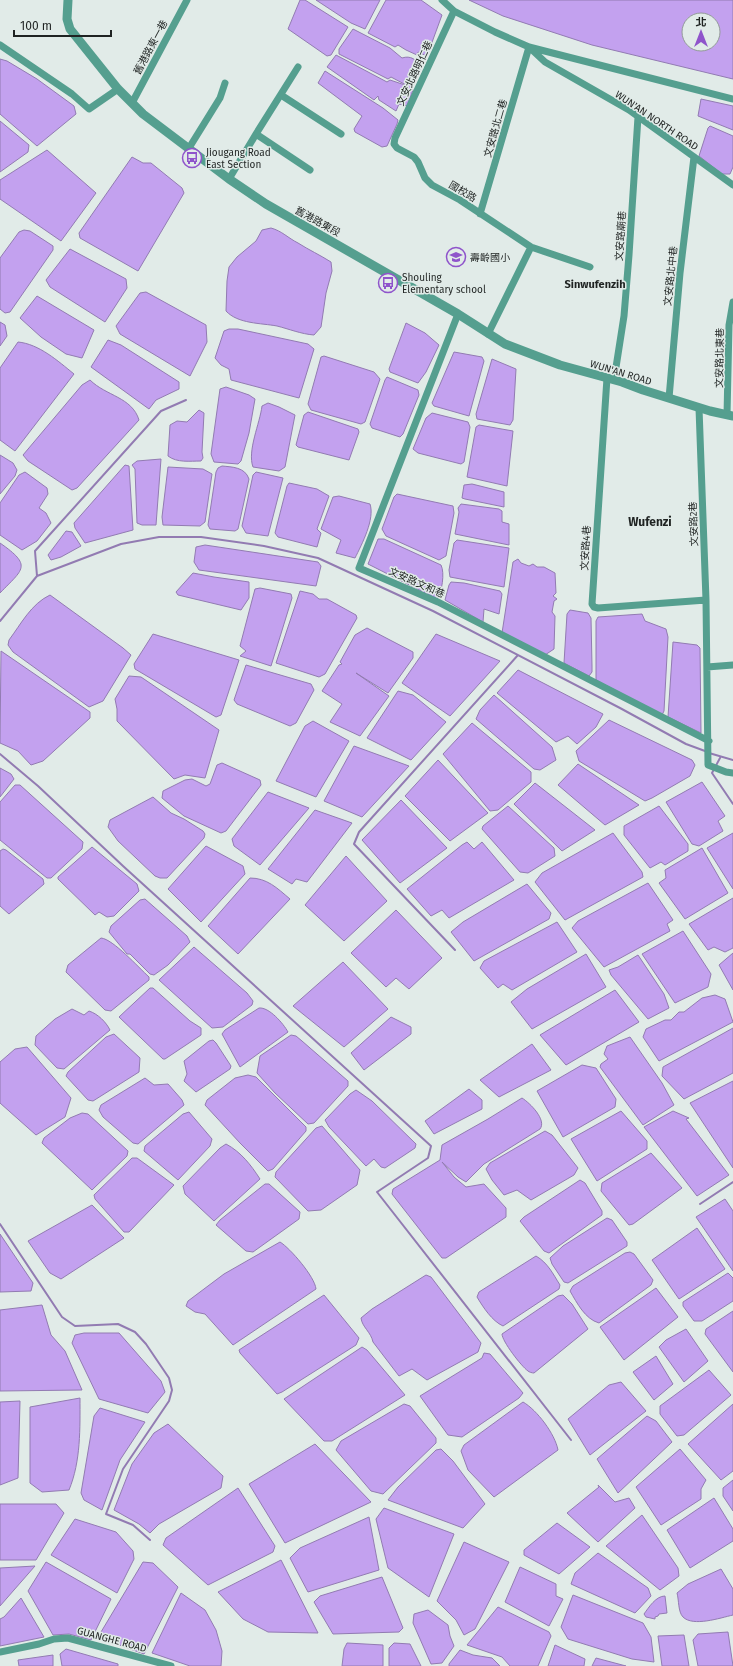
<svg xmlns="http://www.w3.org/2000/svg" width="733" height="1666" font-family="'Fira Sans','Noto Sans TC',sans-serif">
<rect width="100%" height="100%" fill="#e1ebe8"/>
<path fill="#c3a1ef" stroke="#927bb2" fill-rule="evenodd" d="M300,0H305L348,27L331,55L327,56L288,29Z
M316,0H380L365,29L351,23Z
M386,0H421L442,15L427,56L418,52L417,55L406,50L398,45L395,47L368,33Z
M469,0H733V79L592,45L503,16ZM689,20H713V44H689Z
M353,29L390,48L402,58C411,55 416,60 421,66L420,72L411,87L413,90L407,106L399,104L396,111L379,100L378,96L374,100L327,67L336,55L387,82L390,80L408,86L391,77L388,79L339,54V49Z
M0,59L7,61L37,79L74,106L76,114L37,146L0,114Z
M325,71L383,108L398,120L397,124L387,146L382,147L355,132L354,129L362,116L318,83Z
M701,99L733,106V130L698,116Z
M0,121L29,145L28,152L0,172Z
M710,126L733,136V167L730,174H722L699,156L708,128Z
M47,150L96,193L61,241L0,199V180Z
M132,157L143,163H151L182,188L184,193L138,271L80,238L79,233Z
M271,228C282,231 288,238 298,243C309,250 320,255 331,262L332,271L326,293L321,327L314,335C301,334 289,329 277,326C261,323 238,324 226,311L227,281L229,267L237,257L256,241L262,230Z
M24,230L30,231L53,246V250L10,312L5,313L0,309V258L19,232Z
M70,249L126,279L127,288L105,322L50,287L46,280Z
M146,292L206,325L207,342L190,376L120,334L116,326L140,293Z
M37,296L94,330L82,358L66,354L41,337L20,318Z
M0,322L5,325L7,336L0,346Z
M406,323L425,333L439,345L426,372L418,383L390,372L389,369Z
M229,329H238L308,344L314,349L299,398L231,380L229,369L221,365L215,358L224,331Z
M108,340L121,345L179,382V389L156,400L149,409L91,367Z
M18,342C39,344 58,361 74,374L15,451L0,440V368Z
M454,352L482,357L484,361L469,416L434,406L432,403Z
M324,356L374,372L380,379L365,422L361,424L311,410L308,404L321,357Z
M492,359L516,369L513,420L510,425L477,419L476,414Z
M387,377L418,390L419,395L403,434L400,437L372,428L370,424L385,380Z
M90,380C106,396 132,397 139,420L77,488L72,490L28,461L23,455L82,385Z
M226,387L249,395L255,399L249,433L241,461L238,464L214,462L211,454L220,389Z
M268,403L279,407L295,415L285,467L279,471L253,467C247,451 260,423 262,406Z
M199,410L204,413L202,452L203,458L201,461C190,461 177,463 168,456L170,425L177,421L187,422Z
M308,412L358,429L359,432L349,460L298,447L296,445L304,415Z
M432,413L468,422L470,427L464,462L461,464L418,453L413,449L426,418Z
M479,425L513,431L507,486L467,477L476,427Z
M0,455L13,463L17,470L15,476L0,494Z
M161,459L156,525H142L137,523L135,469L132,465L137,461Z
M125,465L129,466L133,530L85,543L75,528L74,523Z
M222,466C232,467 245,467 249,479L238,529L235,531L210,529L208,525L216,472L218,468Z
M168,467L203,469L212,474L205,522L200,526L163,525L162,517Z
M25,472L47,488L48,494L39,508L46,513L51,523L37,541L22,550L0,535V503L19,475Z
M256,472L283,478L268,536L246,533L242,526L253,475Z
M289,483L317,489L329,496L317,529L321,533L317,547L278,537L275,533L287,486Z
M472,484L504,492V507L465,499L462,498L464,485Z
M397,494L453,506L454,513L446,556L439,560L386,536L382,529L394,497Z
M339,496L370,504C375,519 362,544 355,558L336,553L341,540L321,529L333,497Z
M461,504L499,509L502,511V522L509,524V545L455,534L459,512L458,508Z
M66,531L72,532L81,546L61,557L51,560L48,555Z
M378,539H384L441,565C445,573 442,592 437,599L368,564Z
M457,540L509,548L504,587L450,577L449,570L454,543Z
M0,543C33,566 23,569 0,593Z
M205,545L318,562L321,566L316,586L199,570L194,562L196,547Z
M518,559L521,563L529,566L533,564L537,567H544L555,573L556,593L553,596L557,599L554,601L552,612L555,616L554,649L545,655L502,633L513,562Z
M193,573L214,577L249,582V598L241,610L178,595L176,592Z
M451,582L464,583L500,591L502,594L499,614L484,609L483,622L445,600L449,585Z
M260,588L291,594L292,598L271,666L240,656L246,651L240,646L255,589Z
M300,591L313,594L319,599H327L356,615L357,618L325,674L319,677L276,663Z
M50,595L123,648L131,655L103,701L89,707L13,652L8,645L9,640C21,624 31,604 50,595Z
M570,610L588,613L591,618L592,666V672L589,676L564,663L567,614Z
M642,614L645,621L666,629L668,637L664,711L662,715L596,680V621L598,617Z
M367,628L413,652V658L388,693L356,673L389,696L360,736L330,722L342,704L322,691L339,665L342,664L340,662L355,635Z
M153,634L239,660L221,715L216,717L135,669L134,664Z
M436,634L500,661L450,716L402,683Z
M673,642L697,645L700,648L701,733L668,717Z
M1,651L90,712V718L43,761L31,765L18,751L0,743Z
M246,665L311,684L314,690L296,723L290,726L237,704L234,700Z
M518,670L603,714L596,727L577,744L568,736L556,742L497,693Z
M129,676L141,677L219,730L205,778L185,775L174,779L117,721V709L115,699Z
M398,691L413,695L446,722L411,760L367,738Z
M494,695L552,747L556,760L540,770L534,769L476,719L480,710Z
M609,720L692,760L695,765L690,776L652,798L645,801L579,761L576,751Z
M313,721L349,741L316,797L276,781L305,726Z
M472,723L531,772V782L498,810L490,811L443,754Z
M354,746L409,766L362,817L324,801Z
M438,760L488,813L450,841L405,796Z
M222,763L260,780L261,785L226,831L221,833L184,816L162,798L163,791L185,780L192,779L206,786L210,784L217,765Z
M578,764L639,805L605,825L558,785Z
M0,768L11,774L14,779L0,797Z
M702,782L725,816L718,821L723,831L699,846L692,844L666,802Z
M535,783L595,830L562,851L514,804Z
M15,785H20L83,842L82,849L51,878H47L0,840V802Z
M268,792L309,808L260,865L234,846L232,839Z
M153,797L171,813L184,819L203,831L205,834L204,838L167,878H160L155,876L118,841L108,827L110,820Z
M401,800L447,848L400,883L362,840Z
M508,806L554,848L555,856L528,873L520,872L482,829L483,826Z
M659,806L688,844V851L665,865L661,862L650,868L624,835V826Z
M315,810L352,823L307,882L296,879L292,884L268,869Z
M613,833L642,872L643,877L565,920L535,882L542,873Z
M733,833V889L707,848Z
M467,842L474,849L482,842L514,880L449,918L442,910L431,916L407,889L462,845Z
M206,846L243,866L245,874L201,922L168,889Z
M92,847L137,884L139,891L114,916L107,917L99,912L95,915L58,879V877Z
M702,848L728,893L685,919L659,883L666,878L665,870Z
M3,849L6,850L43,879L44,884L9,914L0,906V851Z
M346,856L387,901L344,941L305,905Z
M250,878C267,878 277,888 290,899L238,954L208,926Z
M648,883L673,920L667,924L670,931L604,967L572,928L578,921Z
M527,884L551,913L549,919L474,961L451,932L463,922Z
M733,898V948L725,952L714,947L708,950L689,924Z
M145,899L187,936L190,942L168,965L154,975L150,974L130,954H127L109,932L111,926L140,900Z
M396,910L442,958L409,989L396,978L386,987L351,953Z
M557,922L577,952L512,990L503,984L498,988L480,968L484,961Z
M683,931L711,974L708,987L675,1003L642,954Z
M101,938C113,939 139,968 149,977V980L111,1011L105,1010L66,972L68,965Z
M194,947L247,993L253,1001L252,1005L223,1027L212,1028L159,980Z
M733,953V990L719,965Z
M586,954L606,987L532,1029L511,1002L527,989Z
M638,955L664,994L669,1008L648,1019L611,975L609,970L618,967Z
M343,962L388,1009L344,1047L293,1006Z
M150,988H153L190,1021L201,1028V1035L165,1059H163L119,1017Z
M615,990L639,1022L566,1065L540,1035Z
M715,995L725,999L733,1022L659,1061L643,1037L646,1029L665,1020H671L679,1012H684L702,998Z
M259,1008C269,1007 283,1023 288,1032L240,1067L222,1034L225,1030Z
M72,1009L84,1015L89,1011C98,1014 106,1022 110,1030L64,1069L57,1068L35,1045L36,1036L55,1019Z
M391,1017L411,1027V1034L364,1070L351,1053Z
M733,1028V1073L684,1099L662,1076L663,1067Z
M114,1034L140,1058L139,1072L93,1101L88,1100L66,1076L68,1072L106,1037Z
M291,1035L296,1036L302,1041L348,1081V1086L314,1123L308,1124L275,1093L257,1073L260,1056Z
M630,1037L662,1083L674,1105L643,1125L600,1067L601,1064L608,1059L604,1054L607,1046Z
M213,1040L216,1043L231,1066L230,1069L196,1092L184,1081L187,1074L184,1061L209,1041Z
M532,1044L551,1070L499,1097L480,1080Z
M27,1047L71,1098L65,1117L36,1135L0,1103V1062L15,1049Z
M582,1065L596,1068L616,1099L615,1107L563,1137L537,1091Z
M248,1075L256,1077L306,1127V1131L273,1169L268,1171L240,1143L205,1105L207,1100L235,1078Z
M145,1078L154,1085L168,1084L182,1100L184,1105L138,1144L133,1143L103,1117L99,1110L101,1105Z
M733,1081V1168L690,1103Z
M469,1089L482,1100V1109L434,1134L425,1121Z
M356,1090L372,1101L416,1144L415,1148L385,1168L381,1167L374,1159L366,1166L329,1127L325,1120L350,1094Z
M522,1098C530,1103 547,1120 540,1129L484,1164L466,1182L458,1177L442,1162L454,1177L466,1187L484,1184L506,1208V1217L446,1258H442L392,1194L393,1189L440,1160L442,1145L488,1119Z
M621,1111L647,1141V1149L597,1181L571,1139Z
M673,1111L689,1118L686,1119L729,1175L697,1196L644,1127Z
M189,1112L212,1139L210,1146L178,1180L144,1151L145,1146L183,1114Z
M82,1113L88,1114L128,1151L127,1156L92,1190L42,1143L44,1138L70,1118Z
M322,1126L360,1170L357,1185L321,1210L308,1211L275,1177L276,1172L316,1128Z
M545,1131L552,1135L578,1168L574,1175L531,1200L517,1190L504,1195L492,1180L486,1169L490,1163Z
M226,1144C241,1152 251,1165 260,1179L214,1221L185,1194L183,1186L220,1148Z
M651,1153L682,1188L633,1224L629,1225L601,1191L602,1183Z
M132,1158H137L174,1185L129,1232H124L95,1199L94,1195Z
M580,1180L585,1183L602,1211V1215L549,1253L544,1251L520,1221L524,1217Z
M265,1184H269L300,1212L299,1219L253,1252L246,1251L216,1225L220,1220Z
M725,1199L733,1211V1271L696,1217Z
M92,1205L124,1238L61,1279L50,1273L28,1241Z
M607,1218L612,1220L627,1242V1246L568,1283L564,1282L552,1264L550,1258L563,1246Z
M697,1228L725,1269L679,1299L652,1260Z
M0,1234L33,1283L31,1291L0,1292Z
M280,1242C290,1248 315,1277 316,1289L233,1345L205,1314L195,1312L186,1306L188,1301L224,1274Z
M630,1252L634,1254L653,1280L651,1285L599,1323C585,1319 577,1303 570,1291L573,1286L625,1253Z
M536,1256C548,1263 553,1274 560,1285L559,1289L503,1326C492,1321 483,1307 477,1297L479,1292Z
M728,1273L733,1278V1301L702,1321H694L683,1306V1302Z
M426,1275L431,1277L481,1343L478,1352L427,1380L412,1369L399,1376L373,1342C371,1332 362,1327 361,1318L372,1309Z
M656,1288L678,1317L624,1360L600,1327Z
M324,1295L359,1338L356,1345L282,1392L277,1394L240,1353L239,1350Z
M563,1295L572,1304L588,1329L534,1373C532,1373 529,1372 528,1371C521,1366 502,1341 502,1334L558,1296Z
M42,1305L51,1335L65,1351L82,1390L0,1391V1310Z
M733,1311V1372L705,1334L706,1329Z
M686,1329L708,1361L684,1382L659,1347L666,1340Z
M84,1333H119L161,1381L165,1392L148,1413L99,1399L72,1343L75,1335Z
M362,1347L367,1350L405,1395L332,1441H324L284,1399Z
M484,1353L490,1354L523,1393L519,1398L462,1437L448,1435L420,1396L482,1358Z
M656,1356L673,1384L654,1400L633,1372Z
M709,1370L731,1395L684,1435L677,1436L660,1414V1406Z
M621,1382L646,1411L590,1455L568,1419L609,1385Z
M80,1398C80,1428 81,1461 69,1490L42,1492L30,1483V1407Z
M20,1401L18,1478L0,1485V1402Z
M523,1402C537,1410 555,1434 558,1450L494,1497L468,1470L461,1451L464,1445Z
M404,1404L410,1406L436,1438V1443L383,1494L371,1491L336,1450L341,1441Z
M733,1404V1471L721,1480L688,1444Z
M100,1408L145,1422L120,1460L102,1510L84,1500L81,1493L94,1416Z
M647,1416L656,1421L672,1442L618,1493L597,1459Z
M168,1424L223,1476L221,1488L159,1524L150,1533L139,1524L114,1510L132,1464L154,1433Z
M315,1444L371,1502L285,1543L249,1484Z
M441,1449L453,1461L485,1504L463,1528L388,1500L398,1487L436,1450Z
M680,1449L706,1480L701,1489V1499L661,1525L636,1487Z
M733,1480V1511L723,1496V1488Z
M598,1485L615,1502L629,1498L635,1508L598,1542L567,1513L599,1487Z
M238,1488L275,1546L273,1552L208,1585L163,1545L166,1538Z
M714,1498L733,1529V1541L690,1568L667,1530Z
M0,1504H56L64,1513L36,1560H0Z
M384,1508L454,1534L429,1597L388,1568L376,1519Z
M642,1515L678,1568L679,1576L660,1590L606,1546Z
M369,1517L379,1570L308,1592L290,1558L300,1548Z
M75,1519L116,1532L133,1551L134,1559L117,1593L51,1555Z
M557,1523L590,1547L559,1574L524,1555V1550Z
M464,1542L509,1562L475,1629L464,1635L456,1620L437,1601Z
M598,1553L648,1588L651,1596L635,1613L571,1584L575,1573Z
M281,1560L318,1633L268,1632L243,1619L218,1592Z
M46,1562L111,1599L91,1640L69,1634L53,1635L28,1591Z
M143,1562L153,1563L178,1587L144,1654L98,1637Z
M35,1566L0,1606V1568Z
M520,1567L556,1584V1596L563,1599L549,1626L505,1602Z
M721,1569L733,1589V1615C720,1618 693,1627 683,1617C678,1612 679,1600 677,1593L688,1584Z
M382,1577L403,1628L399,1632L333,1634L314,1602L320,1596Z
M181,1593L205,1610L216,1630L222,1651L221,1666H190L152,1653Z
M573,1595L643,1623L651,1637L654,1662L632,1659L568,1639L561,1627Z
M665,1596L667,1613L659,1614L658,1616L655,1617V1619L646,1617L644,1614C649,1607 656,1596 665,1596Z
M21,1598L44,1637L0,1646V1619L4,1617Z
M498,1607L549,1632L551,1636L538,1666H510L502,1657L467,1645Z
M428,1610L448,1625L450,1636L454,1646L442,1663L431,1664L413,1623L414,1614Z
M728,1632L733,1666H698L693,1640L698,1634Z
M684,1635L689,1666H662L658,1636Z
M347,1643L383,1645V1666H342L344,1649Z
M394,1643L410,1644L421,1666H389V1648Z
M555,1645L585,1659L584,1666H548Z
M66,1649L118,1664V1666H62L60,1654Z
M460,1650L473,1655L492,1658L500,1666H449V1664Z
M53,1655V1666H19L18,1660Z
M596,1658L626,1666H592Z"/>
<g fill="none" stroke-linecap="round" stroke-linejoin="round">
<path stroke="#927bb2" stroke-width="2" d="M37,576L35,551L161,411L186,400
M0,621L37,576L121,544L159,537H201L264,546L318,558L433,611L620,708L686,744L705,751
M709,753L733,760
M0,754L38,786L123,866L431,1146L428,1158L377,1192L571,1440
M720,758L712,773L733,804
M455,950L354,844L359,832L518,655
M700,1204L733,1182
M0,1224L62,1317L75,1326L118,1324L135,1332L146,1344L169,1378L172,1390L169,1401L123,1469L106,1514L133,1525L150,1540"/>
<path stroke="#559f8f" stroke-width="7" d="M442,0L454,11L495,32L529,47L733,99
M454,11L395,138L394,144L397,148L414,157L418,162L425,178L432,185L460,200L531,247L590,267
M0,45L72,94L89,109L118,89
M281,95L341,134
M132,103L187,0
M256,134L310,170
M189,148L220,98L225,83
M229,179L256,134L298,67
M480,214L529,47L545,62L629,110L733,185
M458,314L359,568L438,602L709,741
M488,334L531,247
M607,378L592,604L594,607L598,608L706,600
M614,380L624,316L629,255L638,117
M669,398L680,273L694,157
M699,408L706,600L708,765L726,772L733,773
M727,415L729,325L733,302
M707,667L733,665
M0,1652L39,1644L54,1639L68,1638L171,1666"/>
<path stroke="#559f8f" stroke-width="9" d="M68,0L67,19L70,29L118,89L143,114L229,179L266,204L458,314L505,344L560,365L622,382L643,390L710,411L733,416"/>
</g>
<defs>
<g id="bus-ring" transform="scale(1)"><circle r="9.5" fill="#e1ebe8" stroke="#8f54cb" stroke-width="1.5"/><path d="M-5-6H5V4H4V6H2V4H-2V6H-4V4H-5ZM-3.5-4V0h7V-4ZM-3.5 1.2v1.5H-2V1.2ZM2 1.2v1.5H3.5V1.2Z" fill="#8f54cb"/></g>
<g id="school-ring" transform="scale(1)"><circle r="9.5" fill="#e1ebe8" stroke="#8f54cb" stroke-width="1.5"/><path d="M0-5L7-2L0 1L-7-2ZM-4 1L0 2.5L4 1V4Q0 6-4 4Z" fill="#8f54cb"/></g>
</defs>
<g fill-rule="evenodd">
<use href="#bus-ring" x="192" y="158"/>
<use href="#school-ring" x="456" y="257"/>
<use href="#bus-ring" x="388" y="283"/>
</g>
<g text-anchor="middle" stroke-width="3" stroke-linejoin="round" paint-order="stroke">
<g font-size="10" fill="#1f2322" stroke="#e1ebe8">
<text transform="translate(150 47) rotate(-62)" y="4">舊港路東一巷</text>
<text transform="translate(414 73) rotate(-65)" y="4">文安北路明仁巷</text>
<text transform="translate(657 120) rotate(34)" y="4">WUN'AN NORTH ROAD</text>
<text transform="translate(495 128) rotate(-74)" y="4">文安路北二巷</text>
<text transform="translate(463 191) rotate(31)" y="4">國校路</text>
<text transform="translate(318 221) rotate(29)" y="4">舊港路東段</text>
<text transform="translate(620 236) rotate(-86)" y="4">文安路廟巷</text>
<text transform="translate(670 276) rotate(-84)" y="4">文安路北中巷</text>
<text transform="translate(719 358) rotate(-89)" y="4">文安路北東巷</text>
<text transform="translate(621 372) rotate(17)" y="4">WUN'AN ROAD</text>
<text transform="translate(693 524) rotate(-92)" y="4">文安路2巷</text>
<text transform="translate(585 548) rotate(-87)" y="4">文安路4巷</text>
<text transform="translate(417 582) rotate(24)" y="4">文安路文和巷</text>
<text transform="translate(112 1639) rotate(15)" y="4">GUANGHE ROAD</text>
</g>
<g font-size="10" fill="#1f2322" stroke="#e1ebe8" text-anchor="start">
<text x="206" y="156">Jiougang Road<tspan x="206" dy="12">East Section</tspan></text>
<text x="470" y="261">壽齡國小</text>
<text x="402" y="281">Shouling<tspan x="402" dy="12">Elementary school</tspan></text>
</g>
<g font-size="11" font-weight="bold" fill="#1f2322" stroke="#e1ebe8">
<text x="595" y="288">Sinwufenzih</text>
</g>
<g font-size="12" font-weight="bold" fill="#1f2322" stroke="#e1ebe8">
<text x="650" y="526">Wufenzi</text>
</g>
</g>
<g transform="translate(701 32)"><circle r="19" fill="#e1ebe8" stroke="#939b99"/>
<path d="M0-3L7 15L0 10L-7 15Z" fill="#8f54cb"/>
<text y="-6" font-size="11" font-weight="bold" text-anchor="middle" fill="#1f2322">北</text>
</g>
<path d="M14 30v6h97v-6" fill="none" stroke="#1f2322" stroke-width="2"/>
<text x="20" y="30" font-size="12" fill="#1f2322" stroke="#e1ebe8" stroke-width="3" paint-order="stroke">100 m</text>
</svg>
